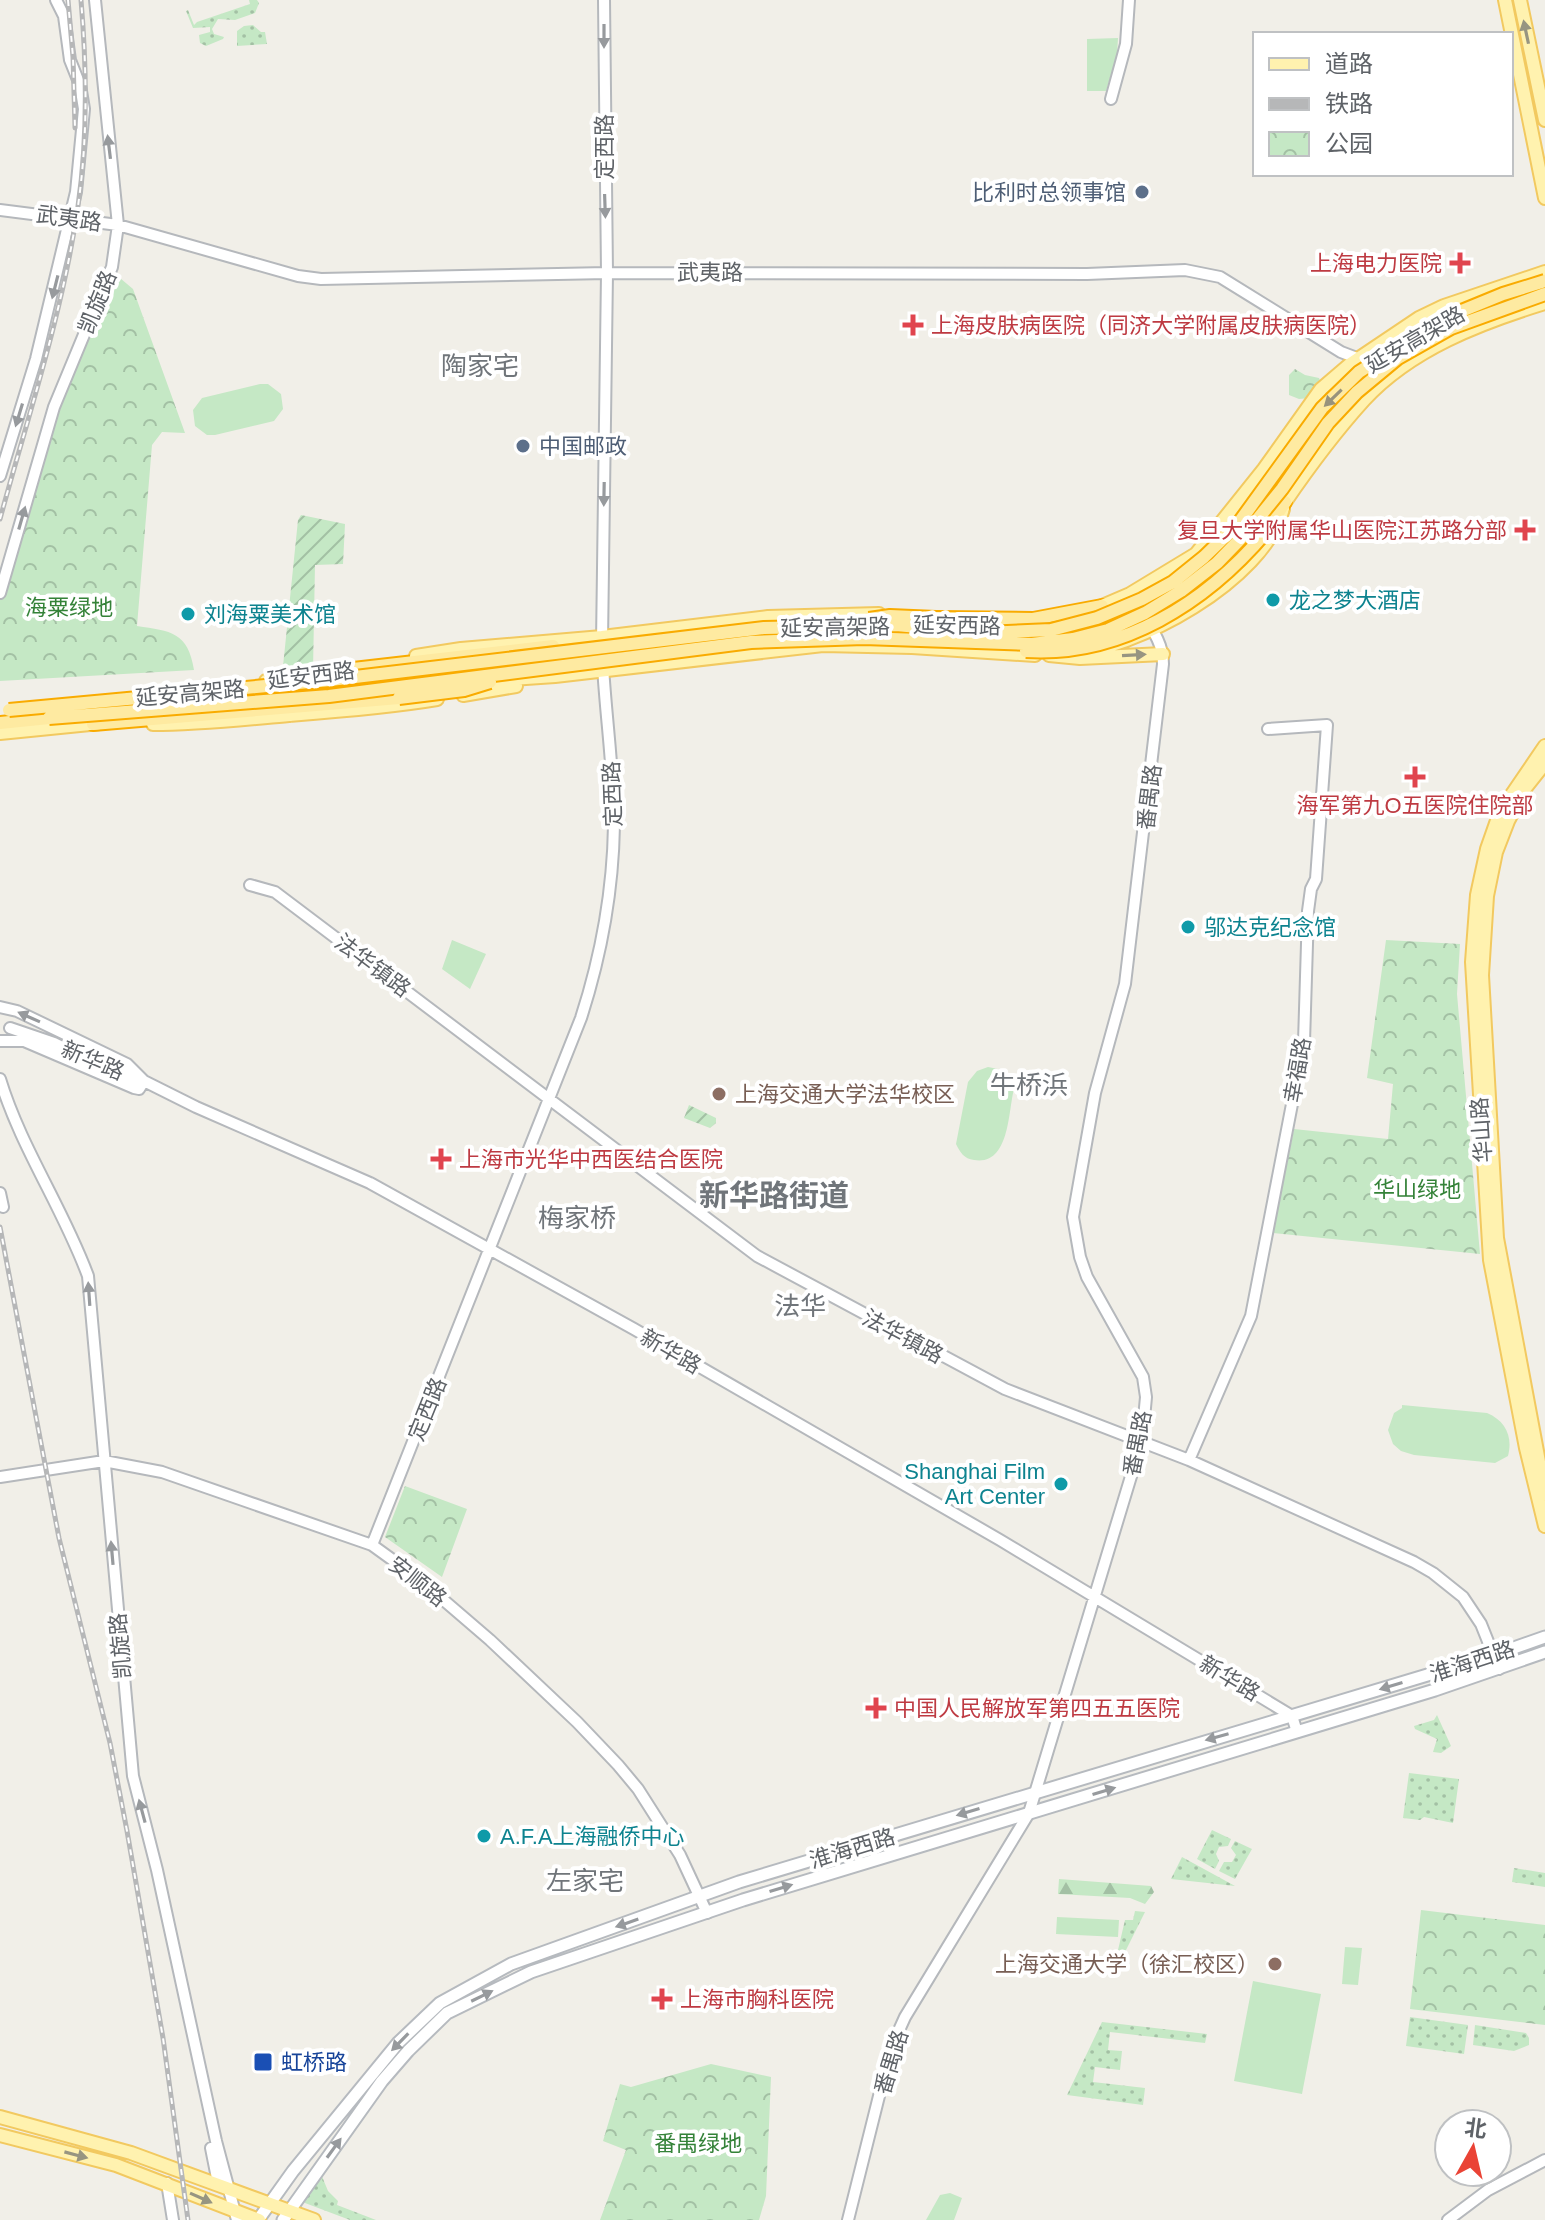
<svg xmlns="http://www.w3.org/2000/svg" width="1545" height="2220" font-family="Arial,'Noto Sans SC',sans-serif">
<defs>
<pattern id="grass-dots" width="8" height="8" patternUnits="userSpaceOnUse" patternTransform="scale(2)"><rect width="8" height="8" fill="#c5e8c5"/><path d="M2 2h.1M6 6h.1" fill="none" stroke="#a3c0a4" stroke-width="1.8" stroke-linecap="round"/></pattern>
<pattern id="forest-firs" width="22" height="20" patternUnits="userSpaceOnUse" patternTransform="scale(2)"><rect width="22" height="20" fill="#c5e8c5"/><path d="M5 1l3.5 6h-7zM16 11l3.5 6h-7z" fill="#a3c0a4"/></pattern>
<pattern id="park-crowns" width="20" height="18" patternUnits="userSpaceOnUse" patternTransform="scale(2)"><rect width="20" height="18" fill="#c5e8c5"/><path d="M2 6a3 3 0 1 1 6 0M12 15a3 3 0 1 1 6 0" fill="none" stroke="#a3c0a4"/></pattern>
<pattern id="garden-furrows" width="10" height="10" patternUnits="userSpaceOnUse" patternTransform="scale(2)"><rect width="10" height="10" fill="#c5e8c5"/><path d="M-1 1l2-2M0 10L10 0M9 11l2-2" fill="none" stroke="#a3c0a4"/></pattern>
</defs>
<rect width="100%" height="100%" fill="#f1efe8"/>
<path fill="url(#grass-dots)" d="M249,0H257L259,3L255,13L235,20L218,19L212,29L214,34L224,37L223,39L206,46L200,43L199,35L210,32V27L193,28L186,11L188,10L194,25L197,22L250,4Z
M253,25L261,32H265L267,44L237,46V31L244,26Z
M1437,1715L1451,1746L1441,1753L1433,1752L1437,1739L1415,1729L1414,1726L1434,1720Z
M1409,1773L1459,1779L1453,1823L1424,1817L1420,1820L1403,1818Z
M1212,1830L1231,1839L1228,1846L1219,1847L1216,1854L1219,1861L1215,1869L1197,1859Z
M1235,1841L1252,1849L1235,1879L1219,1871L1224,1862H1232L1236,1855L1231,1848Z
M1182,1857L1235,1886L1171,1879Z
M1514,1868L1545,1873V1887L1512,1882Z
M1135,1911L1145,1912L1125,1952L1118,1950L1125,1920H1133Z
M1410,2017L1468,2025L1464,2054L1406,2046Z
M1102,2022L1207,2034L1205,2043L1110,2032L1108,2050L1122,2051L1120,2070L1095,2067L1093,2082L1145,2088L1143,2105L1067,2095Z
M1475,2025L1526,2033L1529,2038V2045L1514,2051L1473,2045Z
M321,2174L328,2191L338,2201L337,2205L376,2220H350L305,2203L303,2200Z"/>
<path fill="url(#forest-firs)" d="M1059,1879L1151,1886L1154,1892L1145,1904L1130,1898L1058,1894Z"/>
<path fill="url(#park-crowns)" d="M114,273L133,289L185,433L162,432L152,445L137,626C171,631 188,632 194,670L0,681V600L55,408Z
M1295,369L1305,375L1319,378L1321,383L1310,398L1299,399L1289,395V375Z
M1386,940L1460,944L1457,994L1480,1254L1273,1233L1294,1129L1388,1139L1393,1084L1367,1078Z
M405,1486L467,1509L442,1577L385,1537Z
M1421,1910L1545,1925V2025L1410,2009Z
M711,2064L771,2077L766,2196L759,2220H600L626,2150L603,2141L620,2084L631,2087Z"/>
<path fill="url(#garden-furrows)" d="M301,515L345,524L343,564L315,565L313,670L282,676L298,520Z
M689,1105L716,1118V1123L710,1128L684,1118Z"/>
<path fill="#c5e8c5" d="M1118,38L1117,55L1106,91H1087V39Z
M260,384H268L281,394L283,409L274,421L215,435H207L195,426L193,410L202,398Z
M452,940L486,954L470,989L442,969Z
M988,1067C1002,1069 1012,1074 1014,1089C1008,1111 1010,1166 974,1160C964,1159 960,1152 956,1144L968,1082L977,1071Z
M1402,1405L1487,1413C1506,1421 1513,1437 1508,1456L1495,1463L1414,1455L1401,1451L1393,1444L1388,1430L1394,1413L1402,1408Z
M1057,1917L1119,1920L1118,1937L1056,1934Z
M1345,1947L1362,1948L1358,1985L1342,1984Z
M1253,1981L1321,1994L1302,2094L1234,2081Z
M950,2193L962,2198L954,2220H926L940,2195Z"/>
<g fill="none" stroke-linecap="round" stroke-linejoin="round">
<g stroke="#b5b8bc" stroke-width="14">
<path id="tertiary" d="M1111,99L1126,44L1129,0
M0,210L118,225L298,276L321,279L607,273L1087,274L1185,270L1220,277L1341,352L1362,360
M0,476L36,359L76,192L84,109L80,85L70,60L64,16L56,0
M0,593L54,407L112,267L118,225L95,0
M602,642L607,273L604,0
M250,885L275,892L757,1256L1005,1389L1189,1460L1414,1562L1433,1573L1463,1597L1481,1624L1499,1669
M0,1007L17,1011L127,1064L143,1080
M10,1028L54,1043L99,1065L144,1081L196,1107L370,1183L634,1329L1000,1540L1292,1716L1297,1732
M0,1041H24L134,1088L139,1089L144,1081
M0,1079C21,1148 63,1208 88,1276L133,1776L157,1870L216,2141L237,2220
M0,1193L3,1207
M1189,1460L1251,1316L1304,1042L1308,911L1311,889L1316,879L1327,725L1268,729
M0,1477L104,1461L162,1472L372,1545L419,1579L490,1640L577,1722L618,1765L638,1789L680,1855L707,1913
M372,1545L581,1018C601,956 613,891 614,825C614,772 606,719 603,666
M211,2148L218,2183
M167,2183L173,2220
M848,2220L891,2048L905,2017L1029,1813L1142,1440L1146,1397L1143,1377L1087,1277L1080,1257L1073,1217L1095,1093L1125,984L1163,664C1163,635 1143,621 1131,596
M1448,2220L1488,2190L1545,2160"/>
</g>
<g stroke="#b6babf" stroke-width="15">
<path id="secondary" d="M258,2220L293,2171L398,2043L440,2003L511,1964L739,1882L1494,1655L1545,1637
M283,2220L382,2081L408,2051L447,2013L531,1972L743,1900L1435,1690L1545,1652"/>
</g>
<g stroke="#f2c960" stroke-width="16">
<path id="primary" d="M1505,0L1545,198
M1520,0L1545,120
M1197,591L1239,549L1272,511L1285,502C1309,467 1335,432 1364,400C1411,349 1480,323 1545,303
M1096,611L1102,606L1130,594L1196,554L1264,469L1321,389L1349,365L1419,318L1444,306L1545,272
M959,625L1024,626
M1066,654C1137,650 1263,581 1283,509
M1049,655L1080,658L1163,654
M416,656L461,649L602,637L768,617L879,614
M266,681L335,671
M484,681L555,676L823,645L912,647L1035,655
M463,695L516,686
M153,724C198,724 243,719 289,715C338,711 388,707 437,699
M0,733L100,723
M1545,746L1500,812L1487,849L1477,895L1472,962L1490,1260L1526,1448L1545,1526
M1545,763L1526,787L1508,821L1496,852L1487,896L1482,975L1497,1238L1545,1494
M0,2117L131,2153L314,2220
M0,2135L116,2165L259,2220"/>
</g>
<g stroke="#f9ab00" stroke-width="16">
<path id="trunk" d="M1266,532L1285,502
M936,618L1033,619L1102,606
M327,672L553,646
M0,723L49,718
M93,724L399,698"/>
</g>
<use href="#tertiary" stroke="#fff" stroke-width="10"/>
<use href="#secondary" stroke="#fff" stroke-width="11"/>
<use href="#primary" stroke="#fff2af" stroke-width="12"/>
<use href="#trunk" stroke="#feeaa1" stroke-width="12"/>
<g stroke="#b6b7b8" stroke-width="5">
<path id="rail" d="M68,0L73,57L75,128
M0,519C28,416 63,312 78,206C88,137 87,70 81,0
M0,1227L59,1538L110,1743L127,1831L163,2038L188,2220"/>
</g>
<use href="#rail" stroke="#fff" stroke-width="2" stroke-dasharray="6" stroke-linecap="butt"/>
<g stroke="#f9ab00" stroke-width="16" stroke-linecap="butt">
<path id="trunk-bridge" d="M869,619L890,616L936,618
M1026,651C1121,657 1206,603 1266,532
M399,698L464,690L490,682
M9,710L330,680L764,628L896,625L985,633L1051,630L1097,618L1142,599L1173,582L1204,557L1238,524L1322,408L1359,372L1442,319L1503,294L1545,281
M49,718L329,696L751,642L864,638L1032,644L1073,639L1108,630L1145,613L1181,591L1217,563L1248,531L1282,489L1328,423L1357,392L1398,358L1451,328L1545,294"/>
</g>
<use href="#trunk-bridge" stroke="#feeaa1" stroke-width="12"/>
</g>
<defs><path id="oneway-solid" d="M-6-.8H1V-3.2L6.5 0L1 3.2V.8H-6Z" transform="scale(2)"/></defs>
<g fill="#979581">
<use href="#oneway-solid" transform="translate(1526 32) rotate(-102)"/>
<use href="#oneway-solid" transform="translate(1134 655) rotate(-3)"/>
<use href="#oneway-solid" transform="translate(76 2155) rotate(15)"/>
<use href="#oneway-solid" transform="translate(201 2198) rotate(24)"/>
</g>
<g fill="#979a9d">
<use href="#oneway-solid" transform="translate(604 36) rotate(90)"/>
<use href="#oneway-solid" transform="translate(109 147) rotate(-97)"/>
<use href="#oneway-solid" transform="translate(605 206) rotate(88)"/>
<use href="#oneway-solid" transform="translate(55 287) rotate(104)"/>
<use href="#oneway-solid" transform="translate(19 415) rotate(107)"/>
<use href="#oneway-solid" transform="translate(604 494) rotate(91)"/>
<use href="#oneway-solid" transform="translate(22 518) rotate(-74)"/>
<use href="#oneway-solid" transform="translate(29 1017) rotate(-156)"/>
<use href="#oneway-solid" transform="translate(89 1294) rotate(-94)"/>
<use href="#oneway-solid" transform="translate(112 1553) rotate(-95)"/>
<use href="#oneway-solid" transform="translate(1391 1686) rotate(163)"/>
<use href="#oneway-solid" transform="translate(1217 1737) rotate(164)"/>
<use href="#oneway-solid" transform="translate(1104 1791) rotate(-17)"/>
<use href="#oneway-solid" transform="translate(142 1811) rotate(-105)"/>
<use href="#oneway-solid" transform="translate(968 1812) rotate(163)"/>
<use href="#oneway-solid" transform="translate(781 1888) rotate(-17)"/>
<use href="#oneway-solid" transform="translate(627 1923) rotate(161)"/>
<use href="#oneway-solid" transform="translate(482 1996) rotate(-26)"/>
<use href="#oneway-solid" transform="translate(400 2042) rotate(134)"/>
<use href="#oneway-solid" transform="translate(334 2148) rotate(-54)"/>
</g>
<use fill="#97927c" href="#oneway-solid" transform="translate(1333 398) rotate(136)"/>
<g fill="#5c6f8a" stroke="#fff" stroke-width="3">
<circle cx="1142" cy="192" r="8"/>
<circle cx="523" cy="446" r="8"/>
</g>
<g fill="#e0444e" stroke="#fff" stroke-width="3">
<path d="M1456 251h8v8h8v8h-8v8h-8v-8h-8v-8h8z"/>
<path d="M909 313h8v8h8v8h-8v8h-8v-8h-8v-8h8z"/>
<path d="M1521 518h8v8h8v8h-8v8h-8v-8h-8v-8h8z"/>
<path d="M1411 765h8v8h8v8h-8v8h-8v-8h-8v-8h8z"/>
<path d="M437 1147h8v8h8v8h-8v8h-8v-8h-8v-8h8z"/>
<path d="M872 1696h8v8h8v8h-8v8h-8v-8h-8v-8h8z"/>
<path d="M658 1987h8v8h8v8h-8v8h-8v-8h-8v-8h8z"/>
</g>
<g fill="#0f9aa8" stroke="#fff" stroke-width="3">
<circle cx="1273" cy="600" r="8"/>
<circle cx="188" cy="614" r="8"/>
<circle cx="1188" cy="927" r="8"/>
<circle cx="1061" cy="1484" r="8"/>
<circle cx="484" cy="1836" r="8"/>
</g>
<g fill="#8d6e63" stroke="#fff" stroke-width="3">
<circle cx="719" cy="1094" r="8"/>
<circle cx="1275" cy="1964" r="8"/>
</g>
<rect fill="#1a4fb4" stroke="#fff" stroke-width="3" x="253" y="2052" width="20" height="20" rx="4"/>
<g text-anchor="middle" stroke-width="8" stroke-linejoin="round" paint-order="stroke">
<g font-size="22" fill="#5f6368" stroke="#fff">
<text transform="translate(604 147) rotate(-90)" y="8">定西路</text>
<text transform="translate(69 218) rotate(8)" y="8">武夷路</text>
<text x="710" y="280">武夷路</text>
<text transform="translate(97 302) rotate(-68)" y="8">凯旋路</text>
<text transform="translate(1415 339) rotate(-30)" y="8">延安高架路</text>
<text transform="translate(957 625) rotate(1)" y="8">延安西路</text>
<text transform="translate(835 627) rotate(-1)" y="8">延安高架路</text>
<text transform="translate(311 675) rotate(-7)" y="8">延安西路</text>
<text transform="translate(190 693) rotate(-5)" y="8">延安高架路</text>
<text transform="translate(612 794) rotate(-92)" y="8">定西路</text>
<text transform="translate(1149 797) rotate(-83)" y="8">番禺路</text>
<text transform="translate(373 965) rotate(37)" y="8">法华镇路</text>
<text transform="translate(93 1060) rotate(23)" y="8">新华路</text>
<text transform="translate(1297 1070) rotate(-80)" y="8">幸福路</text>
<text transform="translate(1481 1130) rotate(-94)" y="8">华山路</text>
<text transform="translate(903 1336) rotate(28)" y="8">法华镇路</text>
<text transform="translate(671 1351) rotate(30)" y="8">新华路</text>
<text transform="translate(427 1409) rotate(-68)" y="8">定西路</text>
<text transform="translate(1137 1443) rotate(-79)" y="8">番禺路</text>
<text transform="translate(418 1581) rotate(38)" y="8">安顺路</text>
<text transform="translate(120 1646) rotate(-95)" y="8">凯旋路</text>
<text transform="translate(1472 1661) rotate(-18)" y="8">淮海西路</text>
<text transform="translate(1230 1678) rotate(31)" y="8">新华路</text>
<text transform="translate(852 1848) rotate(-17)" y="8">淮海西路</text>
<text transform="translate(891 2062) rotate(-73)" y="8">番禺路</text>
</g>
<g font-size="22" fill="#4e5e75" stroke="#fff" text-anchor="end">
<text x="1126" y="200">比利时总领事馆</text>
<text x="539" y="454" text-anchor="start">中国邮政</text>
</g>
<g font-size="22" fill="#be3a42" stroke="#fff" text-anchor="start">
<text x="1442" y="271" text-anchor="end">上海电力医院</text>
<text x="931" y="333">上海皮肤病医院（同济大学附属皮肤病医院）</text>
<text x="1507" y="538" text-anchor="end">复旦大学附属华山医院江苏路分部</text>
<text x="1415" y="813" text-anchor="middle">海军第九O五医院住院部</text>
<text x="459" y="1167">上海市光华中西医结合医院</text>
<text x="894" y="1716">中国人民解放军第四五五医院</text>
<text x="680" y="2007">上海市胸科医院</text>
</g>
<g font-size="22" fill="#0d838f" stroke="#fff" text-anchor="start">
<text x="1289" y="608">龙之梦大酒店</text>
<text x="204" y="622">刘海粟美术馆</text>
<text x="1204" y="935">邬达克纪念馆</text>
<text x="1045" y="1479" text-anchor="end">Shanghai Film<tspan x="1045" dy="25">Art Center</tspan></text>
<text x="500" y="1844">A.F.A上海融侨中心</text>
</g>
<g font-size="22" fill="#348238" stroke="#fff">
<text x="69" y="615">海粟绿地</text>
<text x="1417" y="1197">华山绿地</text>
<text x="698" y="2151">番禺绿地</text>
</g>
<g font-size="22" fill="#785e54" stroke="#fff" text-anchor="start">
<text x="735" y="1102">上海交通大学法华校区</text>
<text x="1259" y="1972" text-anchor="end">上海交通大学（徐汇校区）</text>
</g>
<g font-size="22" fill="#164399" stroke="#fff" text-anchor="start">
<text x="281" y="2070">虹桥路</text>
</g>
<g font-size="26" fill="#70757a" stroke="#fff">
<text x="480" y="375">陶家宅</text>
<text x="1029" y="1094">牛桥浜</text>
<text x="577" y="1227">梅家桥</text>
<text x="800" y="1315">法华</text>
<text x="585" y="1890">左家宅</text>
</g>
<g font-size="30" font-weight="bold" fill="#70757a" stroke="#fff">
<text x="774" y="1206">新华路街道</text>
</g>
</g>
<rect x="1253" y="32" width="260" height="144" fill="#ffffff" stroke="#bfc1c3" stroke-width="2"/>
<rect x="1269" y="58" width="40" height="12" fill="#fff2af" stroke="#bfc1c3" stroke-width="2"/>
<text x="1325" y="72" font-size="24" fill="#5f6368">道路</text>
<rect x="1269" y="98" width="40" height="12" fill="#b6b7b8" stroke="#bfc1c3" stroke-width="2"/>
<text x="1325" y="112" font-size="24" fill="#5f6368">铁路</text>
<rect x="1269" y="132" width="40" height="24" fill="url(#park-crowns)" stroke="#bfc1c3" stroke-width="2"/>
<text x="1325" y="152" font-size="24" fill="#5f6368">公园</text>
<g transform="translate(1473 2148) rotate(8)"><circle r="38" fill="#ffffff" stroke="#bfc1c3" stroke-width="2"/>
<path d="M0-6L14 30L0 20L-14 30Z" fill="#ea4335"/>
<text y="-12" font-size="22" font-weight="bold" text-anchor="middle" fill="#5f6368">北</text>
</g>
</svg>
